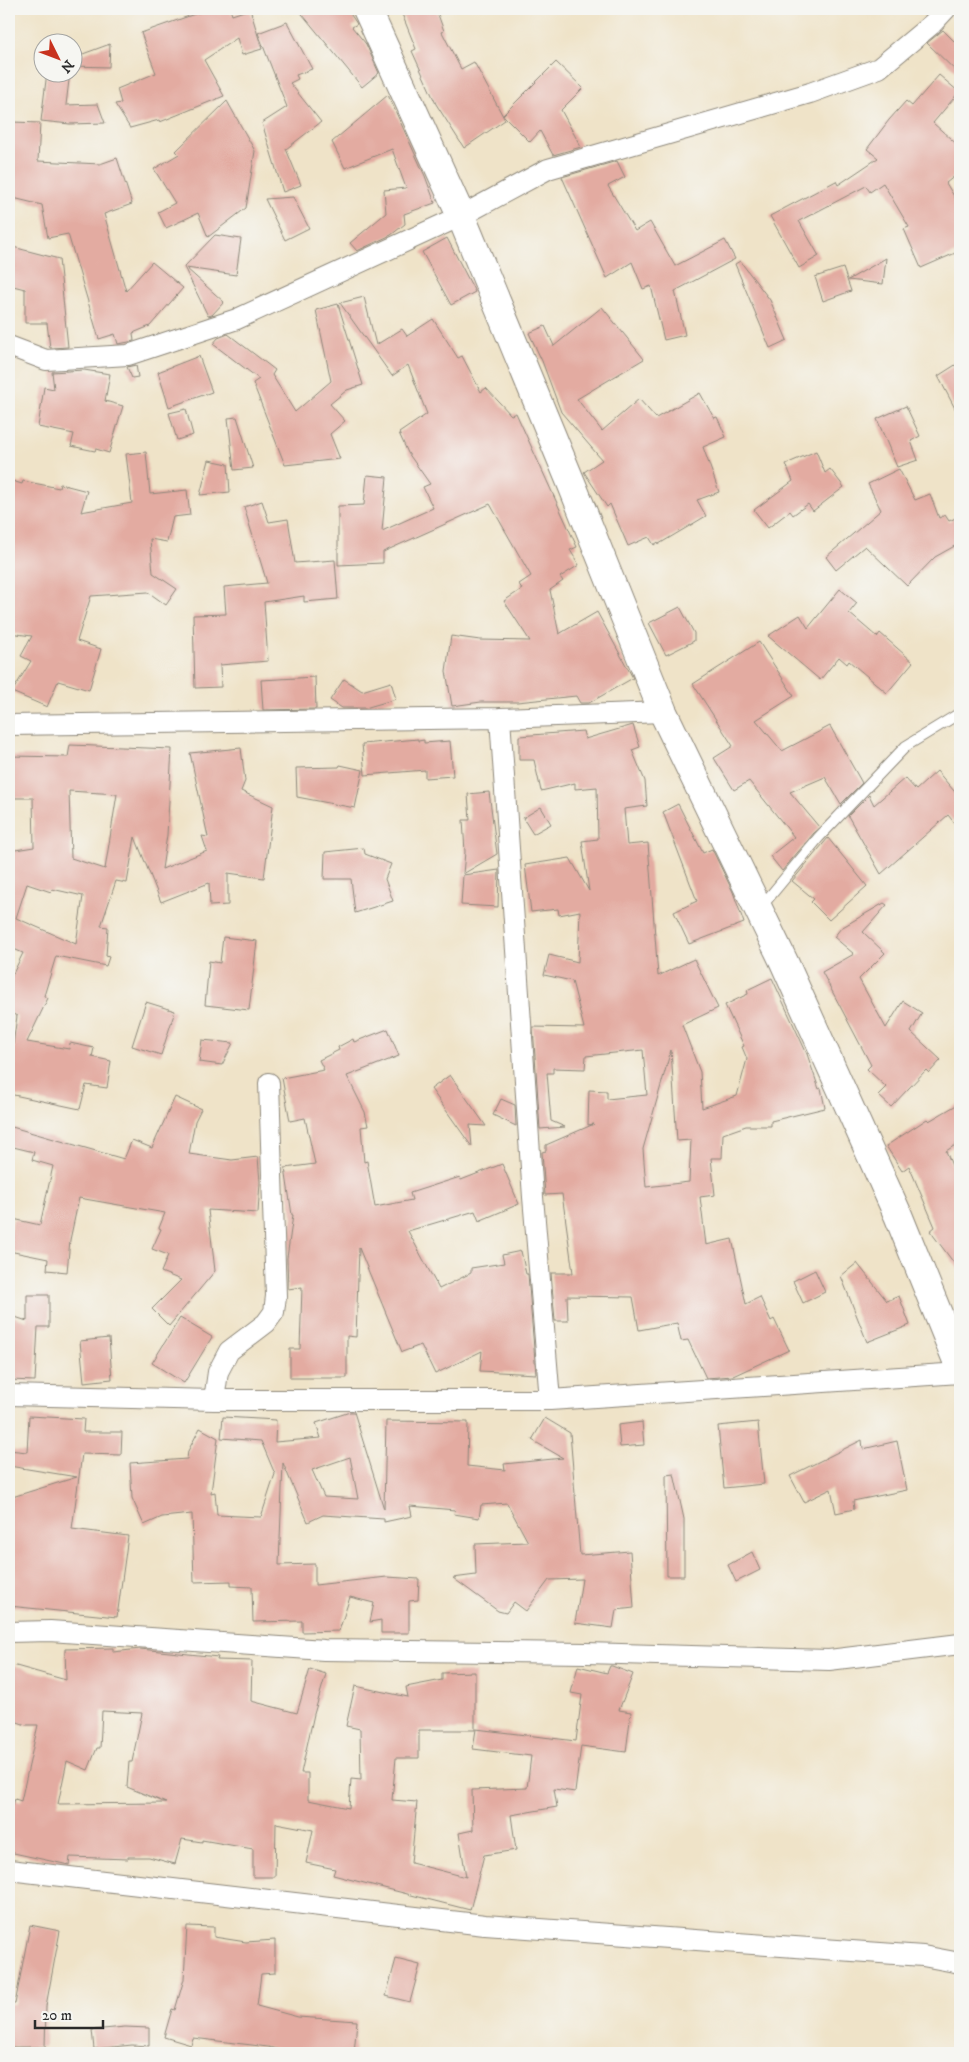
<svg xmlns="http://www.w3.org/2000/svg" width="969" height="2062" font-family="'IM FELL DW Pica',serif">
<rect width="100%" height="100%" fill="#f6f6f2"/>
<filter id="ink" filterUnits="userSpaceOnUse"><feTurbulence type="fractalNoise" baseFrequency=".02" numOctaves="2"/><feDisplacementMap in="SourceGraphic" scale="10" xChannelSelector="R" yChannelSelector="G"/><feConvolveMatrix kernelMatrix="1 2 1 2 8 2 1 2 1" color-interpolation-filters="sRGB"/></filter>
<filter id="wash" filterUnits="userSpaceOnUse"><feTurbulence type="fractalNoise" baseFrequency=".0096" numOctaves="4" result="noise"/><feDisplacementMap in="SourceGraphic" scale="20" xChannelSelector="R" yChannelSelector="G"/><feGaussianBlur stdDeviation="1.12" result="paint"/><feColorMatrix in="noise" values="0 0 0 0 0 0 0 0 0 0 0 0 0 0 0 0 0 1.4 0 .05"/><feComposite in="paint" operator="in"/></filter>
<g filter="url(#wash)">
<rect width="100%" height="100%" fill="#efe3c8"/>
<g id="blocks">
<path fill="#e3aba1" fill-rule="evenodd" d="M209,9H230L232,15L250,9L262,49L242,55L237,38L204,60L224,96L160,122L159,120L130,128L115,104L121,103L117,89L156,73L141,33Z
M298,9H347L357,24L352,27L366,44L379,73L362,87Z
M400,9H436L444,31L442,32L461,69L474,62L505,120L464,148L436,104L412,51L416,49Z
M287,22L312,69L296,75L298,79L290,83L321,122L286,149L301,185L283,192L262,123L287,107L258,33Z
M943,30L960,47V75L927,43Z
M110,44L109,67L72,66V58Z
M556,62L583,88L561,110L581,147L553,155L540,131L530,142L503,115Z
M47,72H70L66,105L98,104L105,123L70,124L41,121Z
M939,75L959,92L933,123L960,147V172L946,183L960,206V251L921,268L904,229L909,227L883,183L870,192L866,186L799,221L819,256L799,268L770,216L836,181L838,185L878,158L867,149L889,120L906,101L912,106Z
M388,95L425,176L435,203L404,214L405,224L391,235L357,251L350,243L386,213L384,190L406,188L392,149L345,168L332,142Z
M227,101L255,151L246,208L208,237L198,213L166,228L158,212L175,203L154,169L179,154L176,151Z
M12,122L40,123L38,161L100,164L117,158L132,204L104,214L126,291L152,262L183,288L150,326L133,333L134,341L118,344L115,334L99,339L68,234L48,238L42,205L9,197Z
M617,161L625,177L608,186L635,231L650,222L675,266L725,240L735,259L675,291L685,335L664,340L651,286L643,289L632,262L607,278L562,177Z
M293,197L309,228L285,240L265,199Z
M215,235L241,239L236,275L186,268L224,302L212,315L208,316L184,267Z
M447,238L475,292L451,305L422,252Z
M9,246L59,259L68,347L50,348L47,323H25V289L9,285Z
M886,258L883,284L848,280Z
M740,261L770,300L787,340L770,348L735,264Z
M843,268L851,291L823,301L815,277Z
M364,297L376,345L402,329L407,336L433,319L458,358L462,356L481,392L486,388L511,415L516,413L577,547L570,550L579,565L560,577L563,581L550,590L559,634L597,612L633,678L589,703H580L576,696L517,702H481L452,706L446,671L451,636L480,640L530,641L504,601L522,589L519,584L531,576L490,504L383,552V563L338,565V506L364,505L367,475L387,477L382,531L433,508L423,487L430,484L408,453L399,433L427,414L408,365L392,376L340,303Z
M338,304L363,385L347,390L330,404L345,421L330,434L340,459L285,465L253,383L259,379L213,344L218,338L228,334L275,370L272,375L295,412L331,381L316,310Z
M602,307L644,359L577,399L602,431L639,399L656,418L700,393L714,418L717,417L726,437L703,447L719,492L697,500L706,516L659,544L658,542L654,545L649,537L628,546L610,504L607,507L584,472L602,460L561,412L542,361L529,333L545,326L554,346Z
M199,356L212,392L169,407L158,372Z
M960,362V418L938,376Z
M136,365L138,377L132,378L127,367Z
M84,370L110,374L105,401L123,406L109,453L96,449L95,451L71,446L74,434L38,427L44,387L54,389L52,372Z
M906,406L920,436L911,441L918,460L897,467L877,419Z
M186,409L193,435L177,440L169,413Z
M237,417L253,468L234,470L228,418Z
M816,451L825,473L830,469L844,487L813,511L808,504L793,515L790,511L768,528L754,510L793,481L786,464Z
M146,452L150,494L187,490L190,515L173,517L167,542L150,539L153,573L177,589L166,605L148,592L91,596L77,641L101,649L89,690L58,681L47,707L12,692L31,661L21,656L32,636L9,633V480L22,484L23,481L59,488L60,484L87,491L81,512L132,503L126,454Z
M209,460L228,464L230,492L200,495Z
M899,469L915,500L930,494L939,518L945,515L949,521L960,516V543L935,557L907,586L865,546L836,570L826,557L881,510L868,484Z
M262,501L269,522L288,519L295,563L335,560L338,599L304,602V596L264,602L268,661L220,665L221,687L195,688L193,615L226,614L224,587L267,583L244,507Z
M840,589L857,603L849,613L877,637L880,633L913,662L887,693L849,661L847,664L839,657L820,680L768,636L800,615L808,628Z
M680,607L694,633V641L666,655L649,623Z
M759,642L794,696L756,720L782,751L830,726L862,783L841,804L825,777L790,792L819,827L782,871L770,856L794,837L749,781L734,790L714,758L733,746L693,684Z
M315,677L316,709L263,710L261,680Z
M344,679L362,691L391,682L396,699L365,708H342L330,700Z
M633,725L640,747L632,750L645,781L647,806L624,809L627,845L648,843L658,976L694,959L718,1008L682,1025L700,1072L702,1108L737,1096L747,1059L742,1047L744,1046L725,1005L748,994L747,990L772,978L807,1054L819,1089L821,1088L825,1108L771,1121V1126H746L723,1134L722,1158H711L715,1195L700,1197L706,1245L732,1239L746,1304L760,1297L771,1321L774,1319L789,1350L733,1376L706,1378L688,1340L681,1341L677,1323L639,1330L633,1297L567,1296L568,1321H555L551,1273H573L562,1194L545,1195L542,1152L546,1151V1145L594,1124L588,1125L589,1090L607,1091V1099L647,1095L643,1050L586,1056L585,1069L553,1068V1073H547L551,1121L565,1127L540,1129L533,1027L584,1028L572,981L544,975L549,955L578,962L580,911L559,915L558,909L531,912L525,865L570,858L589,891L582,841L598,839L597,787L575,789V783L541,791L534,760H519V736L583,731L585,739ZM671,1050L677,1141L691,1140L689,1182L646,1187L643,1149Z
M418,739V741L424,740V743L450,741L453,776L425,778V770L365,775L362,744Z
M70,745L172,749L167,835L162,869L207,851L202,836L208,837L190,753L241,748L245,781L241,791L273,806L264,878L228,873V905L210,906L209,883L161,902L135,837L127,883L116,881L101,926L108,927L106,956L109,957L106,966L56,956L44,996L48,998L27,1042L69,1049L70,1043L94,1048L92,1057L111,1061L107,1088L86,1085L80,1109L9,1094V1052H12L17,1016L9,1012V982L23,953L9,947V851L34,847L33,798H9V756L68,757ZM69,791L117,794L105,869L71,858ZM27,884L51,892L52,889L83,896L76,944L16,918Z
M340,765L363,770L355,808L297,797L296,768L339,767Z
M937,771L960,798V830L948,815L881,874L848,816L869,795L874,805L905,778L916,790Z
M489,792L497,854L463,874L465,852L463,820H470L468,794Z
M678,804L703,853L712,849L733,892L744,923L689,944L674,912L697,901L663,812Z
M541,807L551,824L533,834L523,818Z
M828,838L867,886L829,920L811,902L814,899L792,881Z
M364,848L365,854L391,864L385,879L393,901L355,913L351,879H324L325,852Z
M499,870L498,907L461,905L463,875Z
M884,903L887,905L863,932L885,953L859,979L886,1028L903,1001L922,1013L911,1032L941,1060L929,1073L926,1070L891,1107L878,1095L886,1087L867,1069L871,1065L822,972L854,954L834,937L841,928Z
M223,937L257,941L249,1010L205,1005L209,961L220,963Z
M146,1002L175,1011L161,1055L132,1046Z
M388,1029L399,1056L347,1076L365,1112L368,1126L361,1127L364,1162L367,1161L375,1207L412,1200L410,1193L460,1177L461,1180L502,1164L519,1204L479,1221L475,1211L408,1231L439,1289L471,1273V1268L504,1263L502,1255L521,1251L526,1274H528L536,1374L480,1371L482,1351L435,1374L421,1345L402,1352L359,1248L356,1337L347,1336V1378H290V1349H300L302,1287L288,1289L287,1258L293,1215H292L285,1168L315,1164L305,1118L290,1121L282,1078L324,1070L319,1060L339,1050L338,1047L353,1039L354,1042Z
M202,1040L233,1043L222,1065L199,1062Z
M450,1075L486,1126L470,1125L472,1147L431,1089Z
M175,1097L201,1109L195,1121L189,1154L232,1160L258,1157L260,1182L258,1213L208,1210L215,1271L169,1326L152,1309L181,1280L161,1272L168,1255L152,1249L161,1229L159,1228L165,1213L79,1198L70,1240L67,1272L47,1270L48,1259L9,1251V1240L13,1219L40,1225L53,1166L32,1160L34,1152L9,1146V1141L12,1127L124,1159L132,1140L152,1148Z
M501,1099L515,1105L516,1126L493,1115Z
M960,1103V1142L946,1151L960,1185V1271L930,1231L935,1227L909,1166L902,1171L886,1146L927,1119L929,1121Z
M857,1263L887,1301L899,1296L910,1325L867,1342L841,1276Z
M815,1270L825,1292L803,1303L793,1281Z
M27,1295H49V1327H38L35,1381L9,1380V1315L27,1321Z
M180,1318L212,1337L184,1383L152,1363Z
M109,1338L112,1379L84,1382L80,1341Z
M350,1412H354L384,1509L386,1421L468,1422L467,1466L505,1470L504,1464L563,1458L532,1440L545,1418L570,1433L580,1555L630,1551L634,1608L616,1610L613,1628L575,1623L582,1579L549,1580L526,1611L514,1602L506,1613L498,1611L453,1578L476,1575L475,1544L528,1542L507,1503L481,1505L479,1518L454,1514L455,1510L410,1506L412,1516L384,1522V1519L323,1515L308,1522L283,1463L279,1565L315,1564V1585L387,1577L419,1579L418,1600L409,1601V1633H381V1620L370,1622L374,1603L350,1597L339,1631L302,1632V1621L253,1622L252,1587L231,1586V1581L194,1582L192,1514L162,1517L144,1525L132,1498L130,1463L187,1459L188,1451L200,1428L218,1438L211,1493L215,1492L217,1515L261,1517L275,1474L261,1441L221,1438L223,1417L276,1420L275,1442L321,1438L316,1423ZM350,1457L358,1499L324,1497L312,1470Z
M29,1416L84,1419L83,1432H122L121,1455L82,1454L72,1529L128,1536L117,1617L9,1606V1498L77,1477L9,1466V1450L27,1452Z
M642,1422L644,1445L620,1447L618,1425Z
M758,1422L764,1484L724,1488L718,1426Z
M862,1440L863,1449L897,1441L907,1490L853,1501L854,1509L836,1513L831,1489L804,1502L790,1476Z
M674,1474L684,1519V1576H667L666,1475Z
M752,1552L760,1570L736,1582L728,1565Z
M113,1648V1652L140,1649L218,1657L217,1660L252,1661L251,1701L297,1713L310,1669L326,1674L314,1714L301,1773H308V1800L349,1808L351,1779L361,1780L360,1729L346,1726L355,1686L408,1697L406,1687L442,1680V1673L475,1672V1730H419V1758H396L392,1800L417,1802L411,1863L466,1877L459,1833L473,1830L472,1790L527,1788L531,1756L473,1749L476,1729L576,1741L582,1695L571,1693L578,1666L607,1673L610,1666H612L633,1674L619,1710L631,1712L626,1752L581,1746L575,1792L554,1789L557,1807L511,1815L516,1850L484,1855L470,1910L333,1875L335,1869L306,1863L313,1830L276,1823L275,1877H253V1849L202,1840V1842L182,1839L175,1864L149,1857H128V1859L70,1857L69,1865L9,1852V1817L15,1799L21,1801L38,1725H26L9,1719V1664L66,1680L65,1649ZM102,1711L142,1713L132,1762H129L127,1787L166,1803L58,1804L67,1761L88,1770L97,1748H100Z
M30,1925L60,1931L46,2006L45,2047H9V2004H15Z
M187,1926L214,1927V1937L246,1942L275,1940V1973L261,1974L257,2006L298,2017L357,2021L354,2053H293L268,2047L193,2038L191,2045L164,2037L172,2009L175,2010L184,1979Z
M396,1959L420,1965L410,2002L386,1996Z
M125,2027L149,2028V2046L132,2045L94,2049L92,2030Z"/>
</g>
</g>
<g filter="url(#ink)">
<use href="#blocks" fill-opacity="0" stroke="#8d877a" stroke-width="1"/>
<g fill="none" stroke-linecap="round" stroke-linejoin="round">
<g stroke="#8d877a" stroke-width="12">
<path id="lane" d="M761,907L819,837L906,746L960,713"/>
</g>
<g stroke="#8d877a" stroke-width="22">
<path id="street" d="M9,346L46,360L128,355L237,319L461,216L548,169L810,93L879,68L932,24L946,9
M500,718L533,1197L550,1400
M9,725L500,718L663,712
M9,1395L214,1400H550L960,1373
M214,1400L218,1372L229,1351L266,1323L274,1312L276,1296L269,1083
M9,1632L50,1631L324,1650L586,1653L829,1660L960,1644
M9,1870L485,1925L923,1956L960,1963"/>
</g>
<g stroke="#8d877a" stroke-width="30">
<path id="secondary" d="M367,9L461,216L572,485L663,712L784,962L898,1215L960,1368"/>
</g>
<use href="#lane" stroke="#fff" stroke-width="10"/>
<use href="#street" stroke="#fff" stroke-width="20"/>
<use href="#secondary" stroke="#fff" stroke-width="28"/>
</g>
</g>
<rect width="969" height="2062" fill="none" stroke="#f6f6f2" stroke-width="30"/>
<g transform="translate(58 58) rotate(132)"><circle r="24" fill="#f6f6f2" stroke="#a5a5a2"/>
<path d="M0-4L9 19L0 12L-9 19Z" fill="#c8321e"/>
<text y="-8" font-size="14" font-weight="bold" text-anchor="middle" fill="#2b2b2b">N</text>
</g>
<path d="M35 2020v8h68v-8" fill="none" stroke="#2b2b2b" stroke-width="2.5"/>
<text x="42" y="2020" font-size="15" fill="#2b2b2b" stroke="#f6f6f2" stroke-width="4" paint-order="stroke">20 m</text>
</svg>
